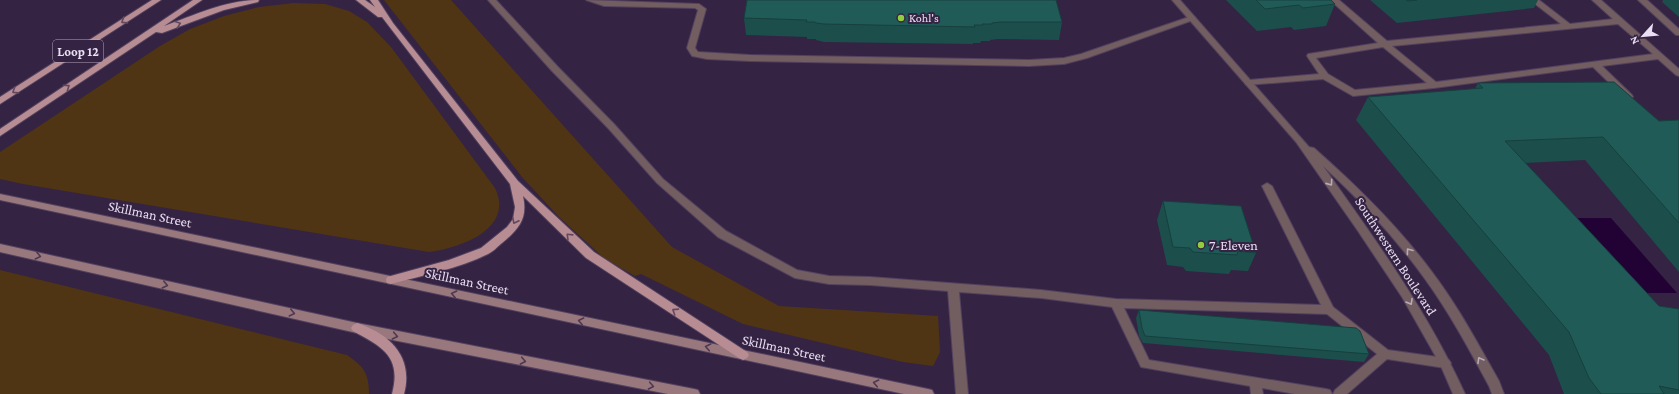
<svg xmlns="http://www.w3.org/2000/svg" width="1679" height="394" font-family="'Crimson Pro',serif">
<rect width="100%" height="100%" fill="#352343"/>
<path fill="#4f3514" d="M384,0H451L672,247L779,306L938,316L940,352L933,366L903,362L743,324L641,274L635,276L605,259L559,217L522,177Z
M294,3L325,4L349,11L367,22L391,47L495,188C515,229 460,248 429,252L23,184L0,179V152L160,46L190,29L224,16L259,7Z
M0,270L347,355C364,367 369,373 369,394H0Z"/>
<path fill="#220235" d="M1558,218H1611L1677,293H1619Z"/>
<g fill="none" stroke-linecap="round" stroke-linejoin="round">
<g stroke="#52415f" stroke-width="2">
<path id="service" d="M488,0H496L558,67L614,124L663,179L726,231L797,270L829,276L870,277L1041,290L1116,299L1321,305L1262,186L1267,183L1272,186L1333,307L1388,350L1445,358L1449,360L1451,363L1449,366L1445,368L1387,359L1347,394H1333L1335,390L1377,354L1327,314L1124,308L1149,360L1326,389L1330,390L1332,394H1295L1262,388L1263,394H1251L1250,386L1141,367L1112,307L1041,298L959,292L968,394H956L948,291L870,285L829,284L795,278L718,237L657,183L608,128L552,71Z
M586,0L699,4L706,9L695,48L698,52L750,55L1029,60L1064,58L1081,54L1189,17H1195L1196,19L1087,58L1064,64L1029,66L750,61L707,59L692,56L687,48L698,10L695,8L604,6Z
M1330,0H1339L1387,41L1561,24L1530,0H1539L1570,24L1613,19L1592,0H1601L1679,69V76L1676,75L1658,59L1602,66L1632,95L1633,97L1629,100L1626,99L1593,67L1434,88L1353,96L1323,79L1246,85L1245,83L1246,81L1249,80L1319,74L1307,56L1308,54L1378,43ZM1618,24L1653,54L1436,82L1392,46ZM1383,47L1427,83L1355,90L1328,74L1316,58Z
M1638,0H1647L1679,29V35H1676Z"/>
</g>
<g stroke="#52415f" stroke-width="2">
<path id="tertiary" d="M1172,0H1180L1309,147L1314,148C1357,186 1398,226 1432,272C1458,306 1478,344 1499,381L1504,394H1492L1489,386C1469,349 1449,312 1425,279C1395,237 1360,200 1323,166C1375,239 1428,312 1465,394H1453L1440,364L1402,297L1358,231L1296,142Z"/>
</g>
<g stroke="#52415f" stroke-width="2">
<path id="secondary" d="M0,194L928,389L932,390L934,394H904L0,200Z
M0,244L357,323L694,389L698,390L700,394H668L357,333L0,252Z"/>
</g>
<g stroke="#52415f" stroke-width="2">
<path id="primary" d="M152,0H161L0,104V97Z
M193,0H202L164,26C195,15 226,0 259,0L258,2L224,10L162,33L156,32L0,136V129Z
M356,0H365L375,7L370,0H378L393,23L518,181L594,252L747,352L749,355L747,358L743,360L739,358L586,258L523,196C528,219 519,229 502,243C498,246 493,252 488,254C458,269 423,275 391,284L387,283L386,280L387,277L449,260L481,248L507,227L513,219L515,207L510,184L382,17H378Z
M357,323C390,334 414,357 404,394H392C402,356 382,347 353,331L351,328L353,325Z"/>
</g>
<use href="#service" fill="#725d60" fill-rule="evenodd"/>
<use href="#tertiary" fill="#725d60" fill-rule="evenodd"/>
<use href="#secondary" fill="#99787d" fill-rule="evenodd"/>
<use href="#primary" fill="#b78d93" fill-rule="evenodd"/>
</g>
<path fill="#1c4e4c" d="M1226,0H1331L1335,4L1326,26L1294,30L1291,27L1257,31Z
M1370,0H1538L1534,8L1397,23Z
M1663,0H1679V17L1662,2Z
M744,18L1062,22L1059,40L998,39L990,40V41H981L980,43H973V44L824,42L816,40V39H807V37L746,35Z
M1478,83L1659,121L1679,120V272L1585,160L1525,163L1659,306L1679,309V394H1564L1549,355L1356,120L1368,97L1475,89Z
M1163,201L1256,253L1248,271L1231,270L1229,274L1186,271L1183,267L1167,265L1157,220Z
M1139,310L1369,354L1364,362L1143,343L1139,336L1136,318Z"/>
<path fill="#205b58" stroke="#16403e" d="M747,0H1056L1062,22H1000L992,23V24H982L983,25H974L975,27L824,24L816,23L815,22H806L807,20L744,18Z
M1256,0H1331L1335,4L1303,8L1299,5L1265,9Z
M1406,0H1417L1407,1Z
M1614,82L1659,121L1679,120V223L1603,137L1505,141L1659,306L1679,309V390L1659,386L1664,394H1601L1589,378L1569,332L1368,97L1483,88L1478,83Z
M1163,201L1241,206L1256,253L1238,251L1237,255L1193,252L1190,248L1173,247Z
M1139,310L1356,328L1360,331L1369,354L1145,336L1142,328Z"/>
<defs><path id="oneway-chevron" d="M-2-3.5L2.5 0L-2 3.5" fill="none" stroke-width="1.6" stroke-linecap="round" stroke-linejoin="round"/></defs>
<g stroke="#62485f">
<use href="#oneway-chevron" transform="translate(124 21) rotate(147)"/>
<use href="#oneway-chevron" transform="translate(178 24) rotate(-20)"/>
<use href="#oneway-chevron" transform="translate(67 87) rotate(-34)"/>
<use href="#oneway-chevron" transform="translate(15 91) rotate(147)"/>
<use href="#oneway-chevron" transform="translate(515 221) rotate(117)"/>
<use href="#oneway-chevron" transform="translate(569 236) rotate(-136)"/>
<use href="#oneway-chevron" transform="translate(675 311) rotate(-147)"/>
</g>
<g stroke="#b9aab8">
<use href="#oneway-chevron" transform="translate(1330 183) rotate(55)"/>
<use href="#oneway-chevron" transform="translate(1409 251) rotate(-127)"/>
<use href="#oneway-chevron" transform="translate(1410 302) rotate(60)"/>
<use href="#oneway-chevron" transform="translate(1480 360) rotate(-120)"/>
</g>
<g stroke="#4e3852">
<use href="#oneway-chevron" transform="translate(38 256) rotate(13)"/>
<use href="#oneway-chevron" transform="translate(165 285) rotate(13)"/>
<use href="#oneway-chevron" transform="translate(454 294) rotate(-168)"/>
<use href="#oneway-chevron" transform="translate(292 313) rotate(13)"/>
<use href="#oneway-chevron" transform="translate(581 321) rotate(-168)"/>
<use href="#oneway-chevron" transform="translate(395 336) rotate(11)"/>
<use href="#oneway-chevron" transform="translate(708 347) rotate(-168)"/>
<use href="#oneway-chevron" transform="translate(523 361) rotate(11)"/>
<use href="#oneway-chevron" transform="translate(876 383) rotate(-168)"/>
<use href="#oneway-chevron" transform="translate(651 386) rotate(11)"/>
</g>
<g fill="#91cd3f" stroke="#352343" stroke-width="1.5">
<circle cx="901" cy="18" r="4"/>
<circle cx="1201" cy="245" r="4"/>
</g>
<g text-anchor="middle" stroke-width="4" stroke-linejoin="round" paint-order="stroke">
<g font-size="12" fill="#e9def3" stroke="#352343" text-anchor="start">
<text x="909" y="22">Kohl's</text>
</g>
<rect fill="#352343" stroke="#b3a6be" stroke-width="1" x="53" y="40" width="50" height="22" rx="3"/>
<g font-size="13" font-weight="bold" fill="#e9def3">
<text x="78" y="56">Loop 12</text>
</g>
<g font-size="14" fill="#e9def3" stroke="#352343">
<text transform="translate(150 214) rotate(12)" y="5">Skillman Street</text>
<text transform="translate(1396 256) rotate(57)" y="5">Southwestern Boulevard</text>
<text transform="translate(467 281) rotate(12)" y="5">Skillman Street</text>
<text transform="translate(784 348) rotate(12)" y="5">Skillman Street</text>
</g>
<g font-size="14" fill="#e9def3" stroke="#352343" text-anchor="start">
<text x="1209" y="250">7-Eleven</text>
</g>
</g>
<g transform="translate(1643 36) rotate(243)" stroke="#352343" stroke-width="3" paint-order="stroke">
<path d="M0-3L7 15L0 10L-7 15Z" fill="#e9def3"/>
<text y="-6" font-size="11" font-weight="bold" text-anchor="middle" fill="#e9def3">N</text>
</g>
</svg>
